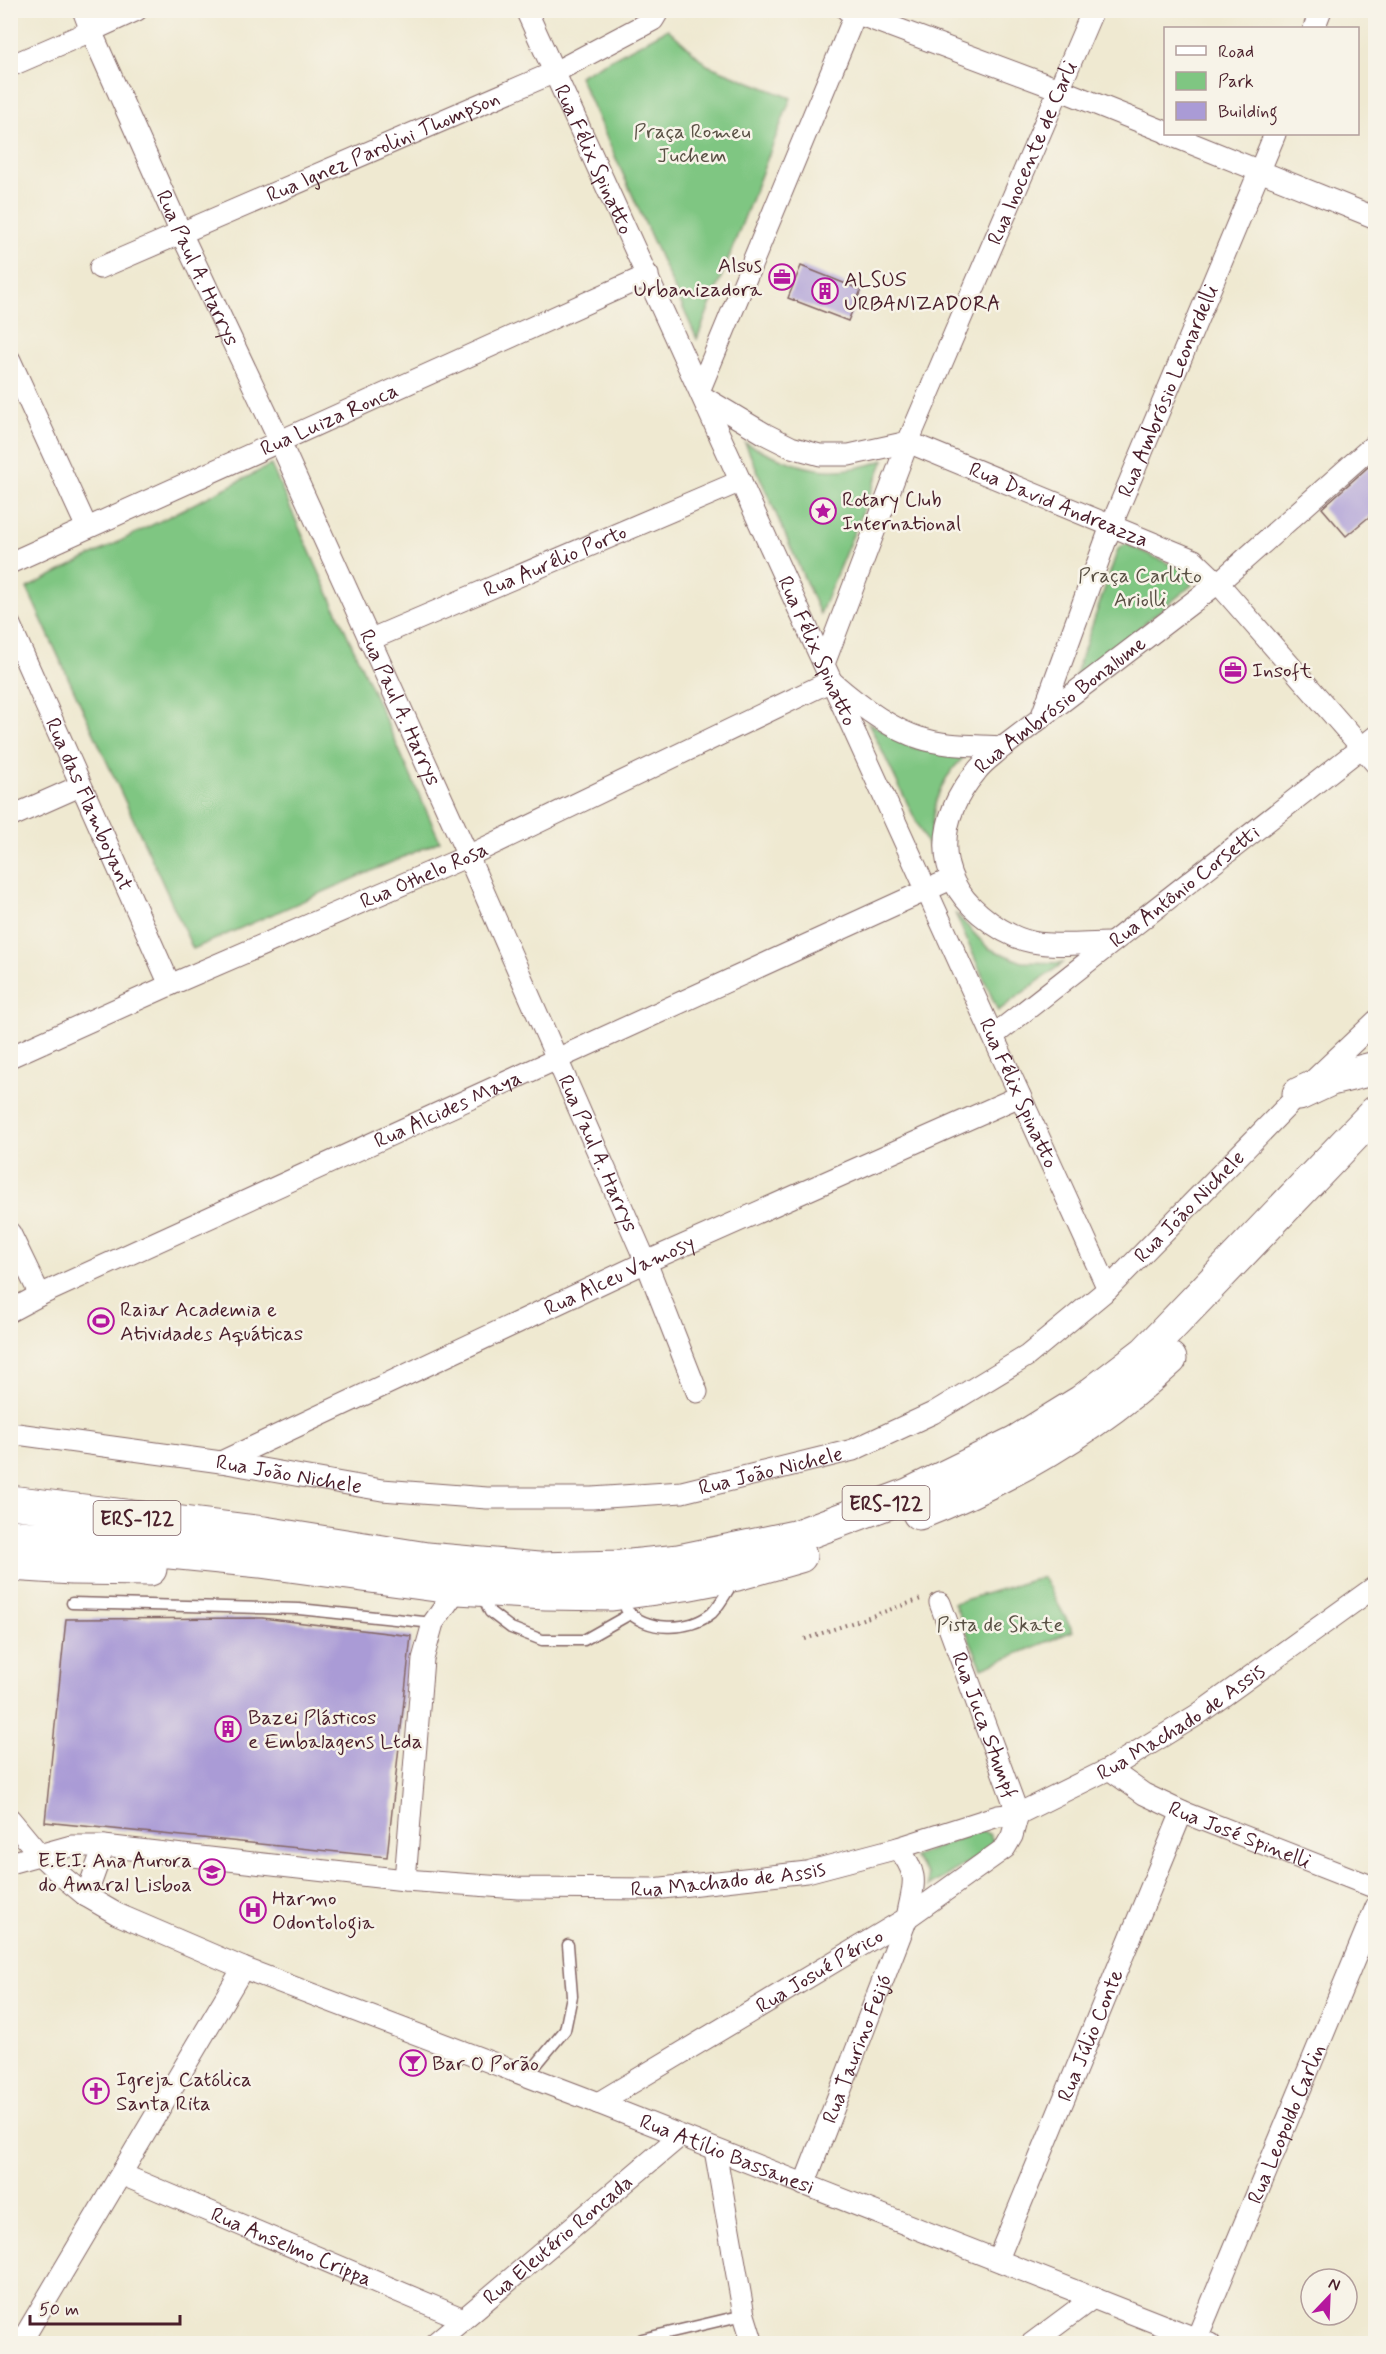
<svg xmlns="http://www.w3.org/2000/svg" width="1386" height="2354" font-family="Mynerve,sans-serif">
<rect width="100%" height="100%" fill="#f7f3e8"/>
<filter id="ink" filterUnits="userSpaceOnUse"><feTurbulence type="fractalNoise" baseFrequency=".0167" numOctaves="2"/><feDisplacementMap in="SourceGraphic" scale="12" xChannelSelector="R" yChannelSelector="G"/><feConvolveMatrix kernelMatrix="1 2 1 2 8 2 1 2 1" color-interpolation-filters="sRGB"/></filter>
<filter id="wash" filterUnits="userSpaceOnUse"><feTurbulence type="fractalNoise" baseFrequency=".008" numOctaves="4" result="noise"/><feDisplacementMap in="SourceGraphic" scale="24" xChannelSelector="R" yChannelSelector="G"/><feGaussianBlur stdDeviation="1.35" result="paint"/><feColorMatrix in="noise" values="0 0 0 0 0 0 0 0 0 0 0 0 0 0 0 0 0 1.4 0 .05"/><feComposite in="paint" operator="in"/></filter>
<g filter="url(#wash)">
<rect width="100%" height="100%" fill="#efe9d1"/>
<path fill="#7fc682" stroke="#647256" stroke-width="1.5" d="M668,29L707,65L791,98L697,339L579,76Z
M745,443C798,467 827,481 884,460L820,614Z
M271,465L440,841L193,949L27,588Z
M1126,544L1187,572L1192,585L1078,677L1075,676L1118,549Z
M868,722L911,747L963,758C934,786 932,811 930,850Z
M955,913L988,948L1022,962L1063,963L998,1011Z
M1043,1577L1073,1631L982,1668L954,1603Z
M980,1830L989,1834L993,1840L992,1848L928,1887V1875L914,1857Z"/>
<g id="blocks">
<path fill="#aa9bd6" d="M801,266L861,290L848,321L788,298Z
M1376,460V511L1346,536L1322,508Z
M262,1618L411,1636L387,1857L45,1822L66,1619Z"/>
</g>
</g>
<g filter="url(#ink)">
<use href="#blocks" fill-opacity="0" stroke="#846665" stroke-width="1.5"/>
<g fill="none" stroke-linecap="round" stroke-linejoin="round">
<g stroke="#846665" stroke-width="13">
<path id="lane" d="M482,1595L490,1612L511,1628L542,1640H584L630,1614
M72,1603L299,1609L433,1623
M626,1609C645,1632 689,1632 712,1613C720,1605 727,1592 733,1582
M527,2076L565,2030L572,1996L568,1945
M642,2339L744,2315"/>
</g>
<g stroke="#846665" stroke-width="23">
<g id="street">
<path d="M83,10L91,31L137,10"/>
<path id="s1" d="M526,10L1108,1289"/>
<path d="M847,10L1061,90L1166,132"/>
<path d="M1314,28L1321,10"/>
<path id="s2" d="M10,66L91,31L181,233L279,440L468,856L646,1262L697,1392"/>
<path d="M1168,134L1376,218"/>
<path id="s3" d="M100,268L555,72L653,20L659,10"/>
<path d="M10,360L87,528"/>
<path d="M700,389L857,10"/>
<path id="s4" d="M703,397L765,434L791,447L820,455H849L908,442L1194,560L1218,583L1376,764"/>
<path id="s5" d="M10,563L648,275"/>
<path id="s6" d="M10,625L170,985"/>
<path id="s7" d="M369,640L741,481"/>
<path id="s8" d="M824,664L908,442L1093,10"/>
<path id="s9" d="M1041,718L1111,526L1275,134"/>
<path d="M10,817L80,786"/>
<path id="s10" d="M1110,943C1085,943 1057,947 1032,942C1013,938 994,926 980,914C932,874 938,817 976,772C983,762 994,755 1003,747L1218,583L1376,443"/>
<path id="s11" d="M993,1036L1376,736"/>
<path id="s12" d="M10,1057L170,985L468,856L831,681C855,702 890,729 920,738C947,747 976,745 1003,747"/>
<path d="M10,1233L40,1295"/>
<path id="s13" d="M10,1311L40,1295L951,879"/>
<path id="s14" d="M10,1433L221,1462L382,1490L487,1498H592L682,1492L853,1450L933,1413L1027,1356L1108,1289L1299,1094L1376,1021"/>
<path id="s15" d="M221,1462L646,1262L1020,1096"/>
<path id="s16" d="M940,1603L1018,1814"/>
<path id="s17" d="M1109,1769L1144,1794L1182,1812L1376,1888"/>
<path id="s18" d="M10,1819L39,1854L63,1877L86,1896L117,1914L243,1968L598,2103L1210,2344"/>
<path id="s19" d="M10,1863L71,1846H104L405,1880L518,1888L653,1889L807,1872L898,1848L998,1816L1018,1814L1109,1769L1197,1715L1376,1586"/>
<path d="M405,1880L423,1659L433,1623L458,1588"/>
<path d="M86,1896L104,1846"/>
<path id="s20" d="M598,2103L907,1918L1005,1848L1012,1836L1018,1814"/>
<path d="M715,2150L744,2315L753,2344"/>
<path id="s21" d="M123,2175L461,2318"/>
<path id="s22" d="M804,2185L907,1918C913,1884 921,1877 898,1848"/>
<path id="s23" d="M998,2259L1182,1812"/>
<path id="s24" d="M1197,2338L1376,1907"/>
<path d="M20,2344L243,1968"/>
<path id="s25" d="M434,2344L680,2136"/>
<path d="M1031,2344L1094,2297"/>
</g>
</g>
<g stroke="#846665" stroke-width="35">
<path id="highway" d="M1299,1094L1331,1079L1376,1068
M10,1502L264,1533L427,1559L538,1569L621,1567L679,1561L795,1537L908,1495L1016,1442L1081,1402L1146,1352L1376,1112
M919,1513C1010,1477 1098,1426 1170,1359
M10,1536L260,1561L458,1588L546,1593L612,1594L685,1584L737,1574L800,1556
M10,1564L72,1568L150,1569"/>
</g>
<path stroke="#846665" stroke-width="4" stroke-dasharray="1.5 4.5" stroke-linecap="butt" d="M805,1639L921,1599"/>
<use href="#lane" stroke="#fff" stroke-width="10"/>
<use href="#street" stroke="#fff" stroke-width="21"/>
<use href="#highway" stroke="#fff" stroke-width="33"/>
</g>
</g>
<defs>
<g id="office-ring" transform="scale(1.35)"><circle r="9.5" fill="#f7f3e8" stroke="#b5179e" stroke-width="1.5"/><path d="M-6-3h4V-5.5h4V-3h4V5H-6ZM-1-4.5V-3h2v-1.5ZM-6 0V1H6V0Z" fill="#b5179e"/></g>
<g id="building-ring" transform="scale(1.35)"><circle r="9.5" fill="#f7f3e8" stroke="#b5179e" stroke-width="1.5"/><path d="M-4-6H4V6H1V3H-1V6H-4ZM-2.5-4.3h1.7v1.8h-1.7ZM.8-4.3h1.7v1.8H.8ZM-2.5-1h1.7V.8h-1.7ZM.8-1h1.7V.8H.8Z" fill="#b5179e"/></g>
<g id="sight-ring" transform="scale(1.35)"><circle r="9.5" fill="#f7f3e8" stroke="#b5179e" stroke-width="1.5"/><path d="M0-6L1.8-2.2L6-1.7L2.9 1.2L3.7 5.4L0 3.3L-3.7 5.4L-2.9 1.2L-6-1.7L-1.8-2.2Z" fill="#b5179e"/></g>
<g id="stadium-ring" transform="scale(1.35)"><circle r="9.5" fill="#f7f3e8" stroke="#b5179e" stroke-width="1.5"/><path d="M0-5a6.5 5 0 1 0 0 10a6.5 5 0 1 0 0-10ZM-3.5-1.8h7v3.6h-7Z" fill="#b5179e"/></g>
<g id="school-ring" transform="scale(1.35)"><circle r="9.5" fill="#f7f3e8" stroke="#b5179e" stroke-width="1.5"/><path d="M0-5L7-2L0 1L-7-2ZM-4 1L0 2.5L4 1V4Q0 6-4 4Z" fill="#b5179e"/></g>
<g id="hospital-ring" transform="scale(1.35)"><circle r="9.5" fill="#f7f3e8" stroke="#b5179e" stroke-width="1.5"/><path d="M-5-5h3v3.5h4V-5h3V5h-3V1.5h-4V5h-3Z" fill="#b5179e"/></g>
<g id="bar-ring" transform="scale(1.35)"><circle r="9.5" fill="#f7f3e8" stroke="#b5179e" stroke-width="1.5"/><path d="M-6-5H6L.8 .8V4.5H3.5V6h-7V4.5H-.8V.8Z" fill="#b5179e"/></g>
<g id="church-ring" transform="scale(1.35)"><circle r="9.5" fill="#f7f3e8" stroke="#b5179e" stroke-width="1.5"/><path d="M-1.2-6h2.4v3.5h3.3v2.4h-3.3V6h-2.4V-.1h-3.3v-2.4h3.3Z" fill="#b5179e"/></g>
</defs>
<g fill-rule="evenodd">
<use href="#office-ring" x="782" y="277"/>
<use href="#building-ring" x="825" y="291"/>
<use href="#sight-ring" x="823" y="511"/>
<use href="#office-ring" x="1233" y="670"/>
<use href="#stadium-ring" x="101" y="1321"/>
<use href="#building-ring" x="228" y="1729"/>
<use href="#school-ring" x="212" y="1872"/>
<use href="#hospital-ring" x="253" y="1910"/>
<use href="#bar-ring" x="413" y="2063"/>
<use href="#church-ring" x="96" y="2091"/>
</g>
<g text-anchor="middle" stroke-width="5" stroke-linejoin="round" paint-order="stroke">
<g fill="#f7f3e8" stroke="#7e5f64" stroke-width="1.5">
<rect x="842.5" y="1486" width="87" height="34" rx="4.5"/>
<rect x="93.5" y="1501" width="87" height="34" rx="4.5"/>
</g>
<g font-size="20" font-weight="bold" fill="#4a1f2b">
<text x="886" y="1510">ERS-122</text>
<text x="137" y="1525">ERS-122</text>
</g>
<g font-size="21" fill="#5a5145" stroke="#f7f3e8">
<text x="692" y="138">Praça Romeu<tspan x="692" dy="24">Juchem</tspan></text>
<text x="1140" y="582">Praça Carlito<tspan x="1140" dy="24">Ariolli</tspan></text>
<text x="1000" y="1631">Pista de Skate</text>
</g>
<g font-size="21" fill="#4a1f2b" stroke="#f7f3e8">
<text dy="7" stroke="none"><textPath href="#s3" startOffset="308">Rua Ignez Parolini Thompson</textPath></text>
<text dy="7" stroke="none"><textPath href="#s8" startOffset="552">Rua Inocente de Carli</textPath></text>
<text dy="7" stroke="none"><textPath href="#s1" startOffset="164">Rua Félix Spinatto</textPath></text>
<text dy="7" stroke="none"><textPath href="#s2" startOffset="348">Rua Paul A. Harrys</textPath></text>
<text dy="7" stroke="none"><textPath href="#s9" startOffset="351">Rua Ambrósio Leonardelli</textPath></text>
<text dy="7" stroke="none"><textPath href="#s5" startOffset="350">Rua Luiza Ronca</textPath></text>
<text dy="7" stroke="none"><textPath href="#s4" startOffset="384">Rua David Andreazza</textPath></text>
<text dy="7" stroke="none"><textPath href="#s7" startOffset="202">Rua Aurélio Porto</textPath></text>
<text dy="7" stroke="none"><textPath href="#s1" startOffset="704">Rua Félix Spinatto</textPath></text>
<text dy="7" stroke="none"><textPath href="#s10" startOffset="406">Rua Ambrósio Bonalume</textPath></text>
<text dy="7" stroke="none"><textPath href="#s2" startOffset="832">Rua Paul A. Harrys</textPath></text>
<text dy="7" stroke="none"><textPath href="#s6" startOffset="196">Rua das Flamboyant</textPath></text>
<text dy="7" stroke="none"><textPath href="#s12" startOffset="452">Rua Othelo Rosa</textPath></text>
<text dy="7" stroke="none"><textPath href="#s11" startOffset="243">Rua Antônio Corsetti</textPath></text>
<text dy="7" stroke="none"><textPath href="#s1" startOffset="1190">Rua Félix Spinatto</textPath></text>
<text dy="7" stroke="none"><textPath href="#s13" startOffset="482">Rua Alcides Maya</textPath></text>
<text dy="7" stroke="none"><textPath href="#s2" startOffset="1320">Rua Paul A. Harrys</textPath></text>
<text dy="7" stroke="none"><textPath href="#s14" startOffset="1272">Rua João Nichele</textPath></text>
<text dy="7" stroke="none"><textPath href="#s15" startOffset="440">Rua Alceu Vamosy</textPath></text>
<text dy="7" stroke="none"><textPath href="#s14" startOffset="768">Rua João Nichele</textPath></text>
<text dy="7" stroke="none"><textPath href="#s14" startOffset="282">Rua João Nichele</textPath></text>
<text dy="7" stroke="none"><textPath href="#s19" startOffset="1209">Rua Machado de Assis</textPath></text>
<text dy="7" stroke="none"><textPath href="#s16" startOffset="130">Rua Juca Stumpf</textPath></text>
<text dy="7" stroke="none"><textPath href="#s17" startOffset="147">Rua José Spinelli</textPath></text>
<text dy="7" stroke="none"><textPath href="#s19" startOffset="723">Rua Machado de Assis</textPath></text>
<text dy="7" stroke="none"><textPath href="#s20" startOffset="258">Rua Josué Périco</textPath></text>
<text dy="7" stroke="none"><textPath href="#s23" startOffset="242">Rua Júlio Conte</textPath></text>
<text dy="7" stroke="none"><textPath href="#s22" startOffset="146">Rua Taurino Feijó</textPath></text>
<text dy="7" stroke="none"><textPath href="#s24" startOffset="232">Rua Leopoldo Carlin</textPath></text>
<text dy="7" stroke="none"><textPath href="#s18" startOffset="800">Rua Atílio Bassanesi</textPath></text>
<text dy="7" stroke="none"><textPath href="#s25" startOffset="162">Rua Eleutério Roncada</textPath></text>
<text dy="7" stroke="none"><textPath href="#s21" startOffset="183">Rua Anselmo Crippa</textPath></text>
</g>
<g font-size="21" fill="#4a1f2b" stroke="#f7f3e8" text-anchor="start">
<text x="762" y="272" text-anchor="end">Alsus<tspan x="762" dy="24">Urbanizadora</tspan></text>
<text x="844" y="286">ALSUS<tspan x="844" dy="24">URBANIZADORA</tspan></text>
<text x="842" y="506">Rotary Club<tspan x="842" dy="24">International</tspan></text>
<text x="1252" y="677">Insoft</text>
<text x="120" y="1316">Raiar Academia e<tspan x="120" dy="24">Atividades Aquáticas</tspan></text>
<text x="248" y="1724">Bazei Plásticos<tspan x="248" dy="24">e Embalagens Ltda</tspan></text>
<text x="192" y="1867" text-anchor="end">E.E.I. Ana Aurora<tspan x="192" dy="24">do Amaral Lisboa</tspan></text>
<text x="272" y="1905">Harmo<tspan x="272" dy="24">Odontologia</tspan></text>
<text x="432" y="2070">Bar O Porão</text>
<text x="116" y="2086">Igreja Católica<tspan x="116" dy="24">Santa Rita</tspan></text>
</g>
</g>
<rect width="1386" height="2354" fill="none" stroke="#f7f3e8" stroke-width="36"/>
<rect x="1164" y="27" width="195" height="108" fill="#f7f3e8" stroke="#b29e9c" stroke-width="1.5"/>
<rect x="1176" y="46" width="30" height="9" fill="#ffffff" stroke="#b29e9c" stroke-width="1.5"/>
<text x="1218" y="57" font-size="18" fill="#4a1f2b">Road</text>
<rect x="1176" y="72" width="30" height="18" fill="#7fc682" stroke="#b29e9c" stroke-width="1.5"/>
<text x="1218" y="87" font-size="18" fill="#4a1f2b">Park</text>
<rect x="1176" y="102" width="30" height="18" fill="#aa9bd6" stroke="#b29e9c" stroke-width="1.5"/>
<text x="1218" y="117" font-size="18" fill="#4a1f2b">Building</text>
<g transform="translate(1329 2297) rotate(23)"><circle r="28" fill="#f7f3e8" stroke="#b29e9c" stroke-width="1.5"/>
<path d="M0-4.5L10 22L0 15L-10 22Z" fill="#b5179e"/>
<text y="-9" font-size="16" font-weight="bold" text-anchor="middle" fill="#4a1f2b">N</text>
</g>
<path d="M30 2315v9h150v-9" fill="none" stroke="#4a1f2b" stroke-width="3"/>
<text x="39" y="2315" font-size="18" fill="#4a1f2b" stroke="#f7f3e8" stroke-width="4.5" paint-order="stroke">50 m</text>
</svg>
